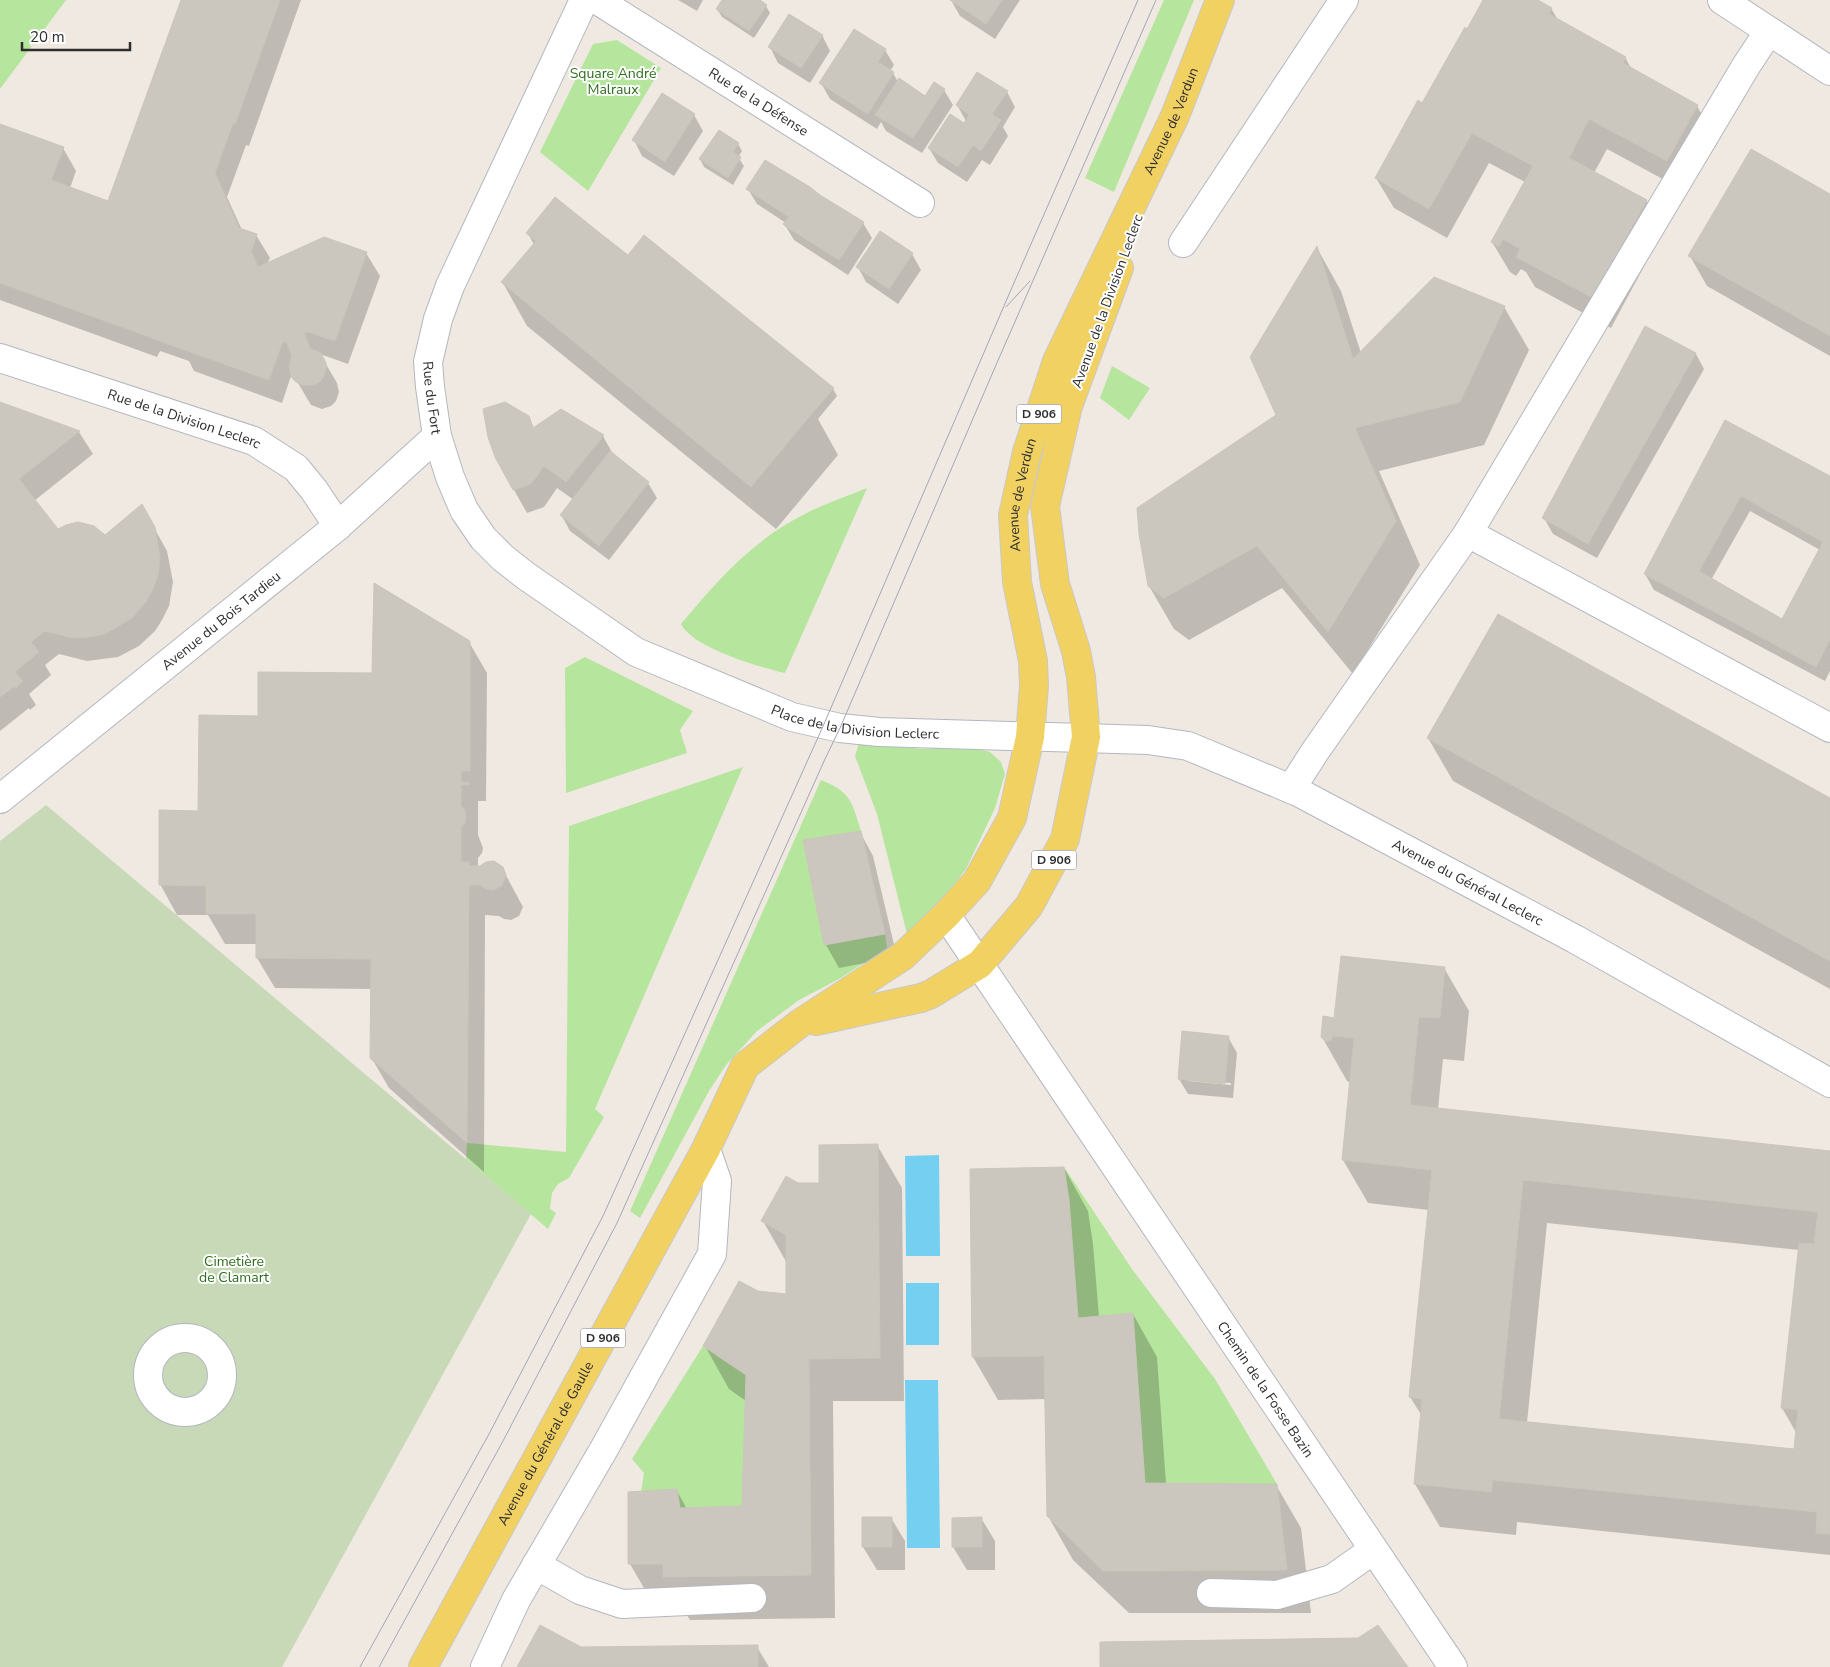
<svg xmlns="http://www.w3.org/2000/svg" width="1830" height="1667" font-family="'Nunito Sans',sans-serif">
<rect width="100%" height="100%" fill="#efe9e1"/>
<path fill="#b6e59e" d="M0,0H66L0,89Z
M1164,0H1194L1114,192L1085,178Z
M617,40L661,68L588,191L540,152L593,44Z
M1112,366L1150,388L1129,420L1100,398Z
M867,488L785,673C759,667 693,648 681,624C716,582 753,540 803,515C823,504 845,497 867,488Z
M585,657L693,711L680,730L687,753L566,793L565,668Z
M859,743L922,749L965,746L990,752L1001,762L1005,774L995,808L966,869L937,907L907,934L877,814L855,756Z
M743,767L595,1109L604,1117L569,1178L558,1184L552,1193L550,1209L556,1213L548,1229L466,1159L467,1143L566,1152L569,826Z
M821,780C851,792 852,802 861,831L803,840L824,945L885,934L887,948L839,979L799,1000L757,1031L726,1065L709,1091L640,1218L630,1211Z
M1064,1167L1132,1269L1215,1379L1277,1484L1145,1483L1133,1313L1078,1318L1069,1200Z
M703,1346L746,1375L742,1506L680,1508L677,1489L641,1492L644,1473L632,1459Z"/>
<path fill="#c8d9b8" d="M46,805L531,1214L282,1667H0V841Z"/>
<path fill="#75cff0" d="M939,1155L940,1256H906L905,1156Z
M906,1283H939V1345H906Z
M905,1380H938L940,1548H907Z"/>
<path fill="#0003" fill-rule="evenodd" d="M182,0H301L249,146L246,145L227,197L242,230L256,235L270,258L267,264L366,253L380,276L348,364L320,354L337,383L339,392L336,401L331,406L322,409L311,405L292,373L282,403L194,371L189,361L160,351L157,357L0,300V125L63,148L76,171L70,188L109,203Z
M678,0H703L697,11Z
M724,0H757L766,6L770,13L754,38L722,17L717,9Z
M951,0H1020L995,39L960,16Z
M1484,0H1536L1551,8L1558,20L1625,57L1632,70L1697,106L1714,137L1685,191L1607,149L1594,173L1646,200L1663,231L1611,328L1535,287L1526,272L1521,269L1516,276L1510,272L1492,242L1525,182L1489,163L1447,238L1394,208L1376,178L1423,104Z
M822,35L830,51L810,83L778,63L770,47Z
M885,50L894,65L890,71L893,73L898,82L926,97L935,83L944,90L953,105L922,153L886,131L881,122L877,129L830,99L821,83Z
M1007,92L1015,107L1003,127L1008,136L990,165L982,160L967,182L938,163L929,148L964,125L966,121L957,105Z
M694,115L703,131L674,176L642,156L634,140Z
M738,144L742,151L738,157L744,166L733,185L704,167L700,159Z
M748,189L863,223L872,238L848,275L794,240L785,225L786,223L757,204Z
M1830,195V356L1707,286L1690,256Z
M528,233L628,257L644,237L833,389L837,396L818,419L838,455L776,529L527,326L503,283L534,245Z
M881,233L912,254L921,270L898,304L866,282L858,267Z
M1317,248L1341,291L1361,353L1504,307L1529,350L1484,445L1379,471L1420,565L1353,674L1282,588L1189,640L1174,629L1149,586L1278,416Z
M1646,328L1696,354L1704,369L1597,558L1553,534L1544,518Z
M0,404L79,432L93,454L34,501L58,531L105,536L142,506L167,551L173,582L169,606L162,620L155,631L139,646L118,657L87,661L59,654L45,665L51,675L29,694L36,705L30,710L29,708L0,731Z
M528,416L534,428L603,436L614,456L648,483L657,498L609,560L570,531L562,516L574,500L557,488L544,507L527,513L514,490Z
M1726,422L1830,477V671L1825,681L1654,590L1645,574ZM1750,511L1820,550L1782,621L1711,580Z
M469,642L487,673L486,801H478V835L483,848L482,853L478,858V867L502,868L523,907L519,916L511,920L504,919L499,916L485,915L484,1172L389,1088L371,1057L372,989L275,988L257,958V944H225L208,915H177L160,884L199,812L259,717L374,674Z
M1428,738L1830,800V989L1453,781Z
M860,832L873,856L897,957L839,968L826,945L805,841Z
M1444,968L1469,1011L1464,1061L1443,1059L1438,1109L1830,1152V1555L1517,1522L1516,1535L1440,1527L1415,1484L1422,1416L1410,1397L1429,1210L1368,1203L1343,1160L1351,1083L1347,1081L1322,1037L1335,1019ZM1547,1223L1799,1250L1782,1408L1797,1434L1796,1450L1527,1423Z
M1228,1037L1237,1053L1233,1098L1188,1094L1179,1079ZM1188,1079L1231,1083V1085L1188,1081Z
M877,1145L902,1188L904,1401H833L835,1618L690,1620L682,1607H655L630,1564L677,1491L687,1509L743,1507L746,1401L729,1389L705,1346L758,1293L788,1296V1265L763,1221L797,1185L820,1184Z
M1064,1168L1088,1211L1093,1244L1099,1317L1133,1314L1157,1357L1166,1484L1276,1485L1301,1528L1311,1613H1129L1073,1560L1048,1516L1046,1399L998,1400L973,1357Z
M891,1518L905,1541V1570H877L863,1547Z
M981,1518L995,1541V1570H967L953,1547V1519Z
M757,1647L769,1667H519L581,1648Z"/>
<path fill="#cbc7bf" stroke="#cbc5ba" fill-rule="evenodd" d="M181,0H280L235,124L233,123L215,173L239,228L257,234L251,251L258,267L324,237L367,252L335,341L308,332L304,333L310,348L321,353L326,363V368L323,378L318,383L312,385H303L296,382L292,378L289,367L292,356L286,341L282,343L269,380L179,348L182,341L146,328L144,335L0,283V124L64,147L51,180L108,201Z
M722,0H760L767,5L749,31L716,9Z
M950,0H1002L986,24Z
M1483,0H1538L1552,8L1549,14L1626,57L1623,63L1698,105L1667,161L1589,119L1569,158L1647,200L1593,298L1516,257L1520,249L1503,239L1499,247L1491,242L1533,166L1472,133L1429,209L1375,178L1418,100L1422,103L1465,27L1467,29Z
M789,14L823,35L801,68L768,47Z
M854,29L886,49L878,62L894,72L868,114L819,83Z
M977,72L1008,91L992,114L1001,120L981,151L973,145L958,167L928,148L950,114L964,123L969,115L956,105Z
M899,78L925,96L934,82L945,89L913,138L875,115Z
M662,93L695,114L665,162L632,140Z
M719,130L739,143L733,152L741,157L728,178L699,159Z
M1751,149L1830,194V336L1688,256Z
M765,160L810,187L785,226L783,224L789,217L746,189Z
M810,187L820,195L864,222L839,260L785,226Z
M555,197L601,234L579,259L746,398L768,372L814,411L751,487L501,282L536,241L526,233Z
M880,231L913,253L889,289L856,267Z
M601,234L628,255L644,235L834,388L814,411L768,372L746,398L579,259Z
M1317,246L1353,359L1434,277L1505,306L1460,402L1355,428L1396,521L1328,632L1257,546L1164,598L1148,586L1139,534L1137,508L1276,415L1250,357Z
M1645,326L1696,353L1588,544L1542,518Z
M146,328L182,341L179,348L144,335Z
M0,402L80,431L19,479L58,529L66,525L78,522L94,526L105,535L142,504L155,527L160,558L158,575L153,589L146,602L132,618L105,634L89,637L73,638L45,631L31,642L39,652L15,672L23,681L16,688L15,686L0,697Z
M505,402L529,416L533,428L561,409L604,435L566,482L544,466L531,484L513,490L495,457L488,437L483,409Z
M1725,420L1830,476V639L1816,667L1644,574ZM1741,496L1823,542L1782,619L1699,571Z
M610,451L649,482L599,546L560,515Z
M374,583L470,641V771H461V782L470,783L469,785H461V806L465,810L466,817L465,823L461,827V862H469V866H480L486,862L494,861L503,867L506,875L502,886L493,890L486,889L480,885H469L467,1143L370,1058L371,959L256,958V914H206V886L159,885V810L198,811L199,715L258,716V672L372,673Z
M1498,614L1830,798V961L1427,738Z
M861,831L885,934L824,945L803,840Z
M1341,956L1445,967L1440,1018L1419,1017L1410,1105L1830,1151V1534L1816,1533L1817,1512L1493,1480L1491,1492L1414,1484L1422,1399L1409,1397L1432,1170L1342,1160L1354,1038L1333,1036L1331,1040L1326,1042L1321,1037L1323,1016L1334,1018ZM1523,1180L1818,1212L1814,1244L1799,1243L1781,1408L1798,1410L1794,1449L1499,1419Z
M1182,1031L1229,1036L1225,1084L1178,1079Z
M878,1144L880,1358L809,1359L811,1575L663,1577V1564H628V1492L677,1489L680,1508L742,1506L746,1375L703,1346L739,1281L758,1291L786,1294V1235L761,1221L786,1176L798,1183H819V1145Z
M1064,1167L1069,1200L1078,1318L1133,1313L1145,1483L1277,1484L1287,1570L1103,1571L1047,1516L1044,1356L972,1357L970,1169Z
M862,1517H892V1547H862Z
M982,1517V1547H952V1518Z
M540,1625L581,1647L758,1645V1667H517Z
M1378,1625L1408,1667H1100V1642L1358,1638Z"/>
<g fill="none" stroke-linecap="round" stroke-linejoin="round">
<g stroke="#b4b7c1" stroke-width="30">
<g id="minor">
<path id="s1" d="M584,0L450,286L438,319L428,362L430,387L437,436L450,477L464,510L483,538L503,558L526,576L636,652L792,717L840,728L879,732L1148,740L1188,746L1298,792L1575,939L1830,1083"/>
<path id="s2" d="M597,0L920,203"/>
<path d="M1722,0L1830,71"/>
<path d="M1183,243L1344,0"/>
<path id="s3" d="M0,358L254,441L296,468L314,490L338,526"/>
<path d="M1468,533L1746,66L1769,31"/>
<path d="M1291,789L1316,750L1468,533L1830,728"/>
<path id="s4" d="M0,799L338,526L437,436"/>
<path id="s5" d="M946,915L1453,1667"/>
<circle cx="185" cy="1375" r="37"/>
<path d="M536,1565L580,1590L622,1604L752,1598"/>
<path d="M1211,1593L1277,1595L1332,1579L1373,1550"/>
<path d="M485,1667L516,1600L604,1449L712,1254L717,1181L706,1149"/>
</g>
</g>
<g stroke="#c9c9c9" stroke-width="30">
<g id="major">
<path d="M816,1021L921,998L931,994L980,964L1029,906L1065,839L1086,737L1081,677L1076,651L1055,584L1045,506L1068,406L1119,268"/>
<path id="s6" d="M423,1667L706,1149L745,1066L799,1024L903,956L946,915L977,881L1012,818L1030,737L1034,686L1033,661L1017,582L1013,515L1027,452L1057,361L1175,116L1220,0"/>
</g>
</g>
<use href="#minor" stroke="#fff" stroke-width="28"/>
<use href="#major" stroke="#f2d163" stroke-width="28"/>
<path stroke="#a3a6b8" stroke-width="1" d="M1006,307L1030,281
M360,1667L489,1434L603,1216L824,724L1010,292L1138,0
M379,1667L503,1441L617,1223L825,759L840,728L996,365L1156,0"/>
</g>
<g text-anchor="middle" stroke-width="4" stroke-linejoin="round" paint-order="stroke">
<g fill="#fff" stroke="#6d6d6d" stroke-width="1">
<rect x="1016.5" y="404.5" width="45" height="19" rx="4"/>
<rect x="1031.5" y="850.5" width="45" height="19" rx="4"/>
<rect x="580.5" y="1328.5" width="45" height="19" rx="4"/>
</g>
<g font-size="12" font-weight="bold" fill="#2e2e2e">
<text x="1039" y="418">D 906</text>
<text x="1054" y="864">D 906</text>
<text x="603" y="1342">D 906</text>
</g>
<g font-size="14" fill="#2c6e1b" stroke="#fff">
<text x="613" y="78">Square André<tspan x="613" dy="16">Malraux</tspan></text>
<text x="234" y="1266">Cimetière<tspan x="234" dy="16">de Clamart</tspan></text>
</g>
<g font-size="14" fill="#2e2e2e" stroke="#fff">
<text dy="5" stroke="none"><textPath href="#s2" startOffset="191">Rue de la Défense</textPath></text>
<text dy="5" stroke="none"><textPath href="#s6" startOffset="1785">Avenue de Verdun</textPath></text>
<text transform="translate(1107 301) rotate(-70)" y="5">Avenue de la Division Leclerc</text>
<text dy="5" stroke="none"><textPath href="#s1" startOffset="431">Rue du Fort</textPath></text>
<text dy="5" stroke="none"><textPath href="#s3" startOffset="194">Rue de la Division Leclerc</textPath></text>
<text dy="5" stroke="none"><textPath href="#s6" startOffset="1380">Avenue de Verdun</textPath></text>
<text dy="5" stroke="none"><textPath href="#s4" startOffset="284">Avenue du Bois Tardieu</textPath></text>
<text dy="5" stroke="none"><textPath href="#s1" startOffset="1006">Place de la Division Leclerc</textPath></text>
<text dy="5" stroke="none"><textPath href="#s1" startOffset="1652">Avenue du Général Leclerc</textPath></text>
<text dy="5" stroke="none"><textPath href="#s5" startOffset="572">Chemin de la Fosse Bazin</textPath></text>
<text dy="5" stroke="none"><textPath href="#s6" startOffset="255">Avenue du Général de Gaulle</textPath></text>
</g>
</g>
<path d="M22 42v8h108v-8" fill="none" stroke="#2e2e2e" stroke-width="2.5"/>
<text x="30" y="42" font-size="15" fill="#2e2e2e" stroke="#ffffff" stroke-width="4" paint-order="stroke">20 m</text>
</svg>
